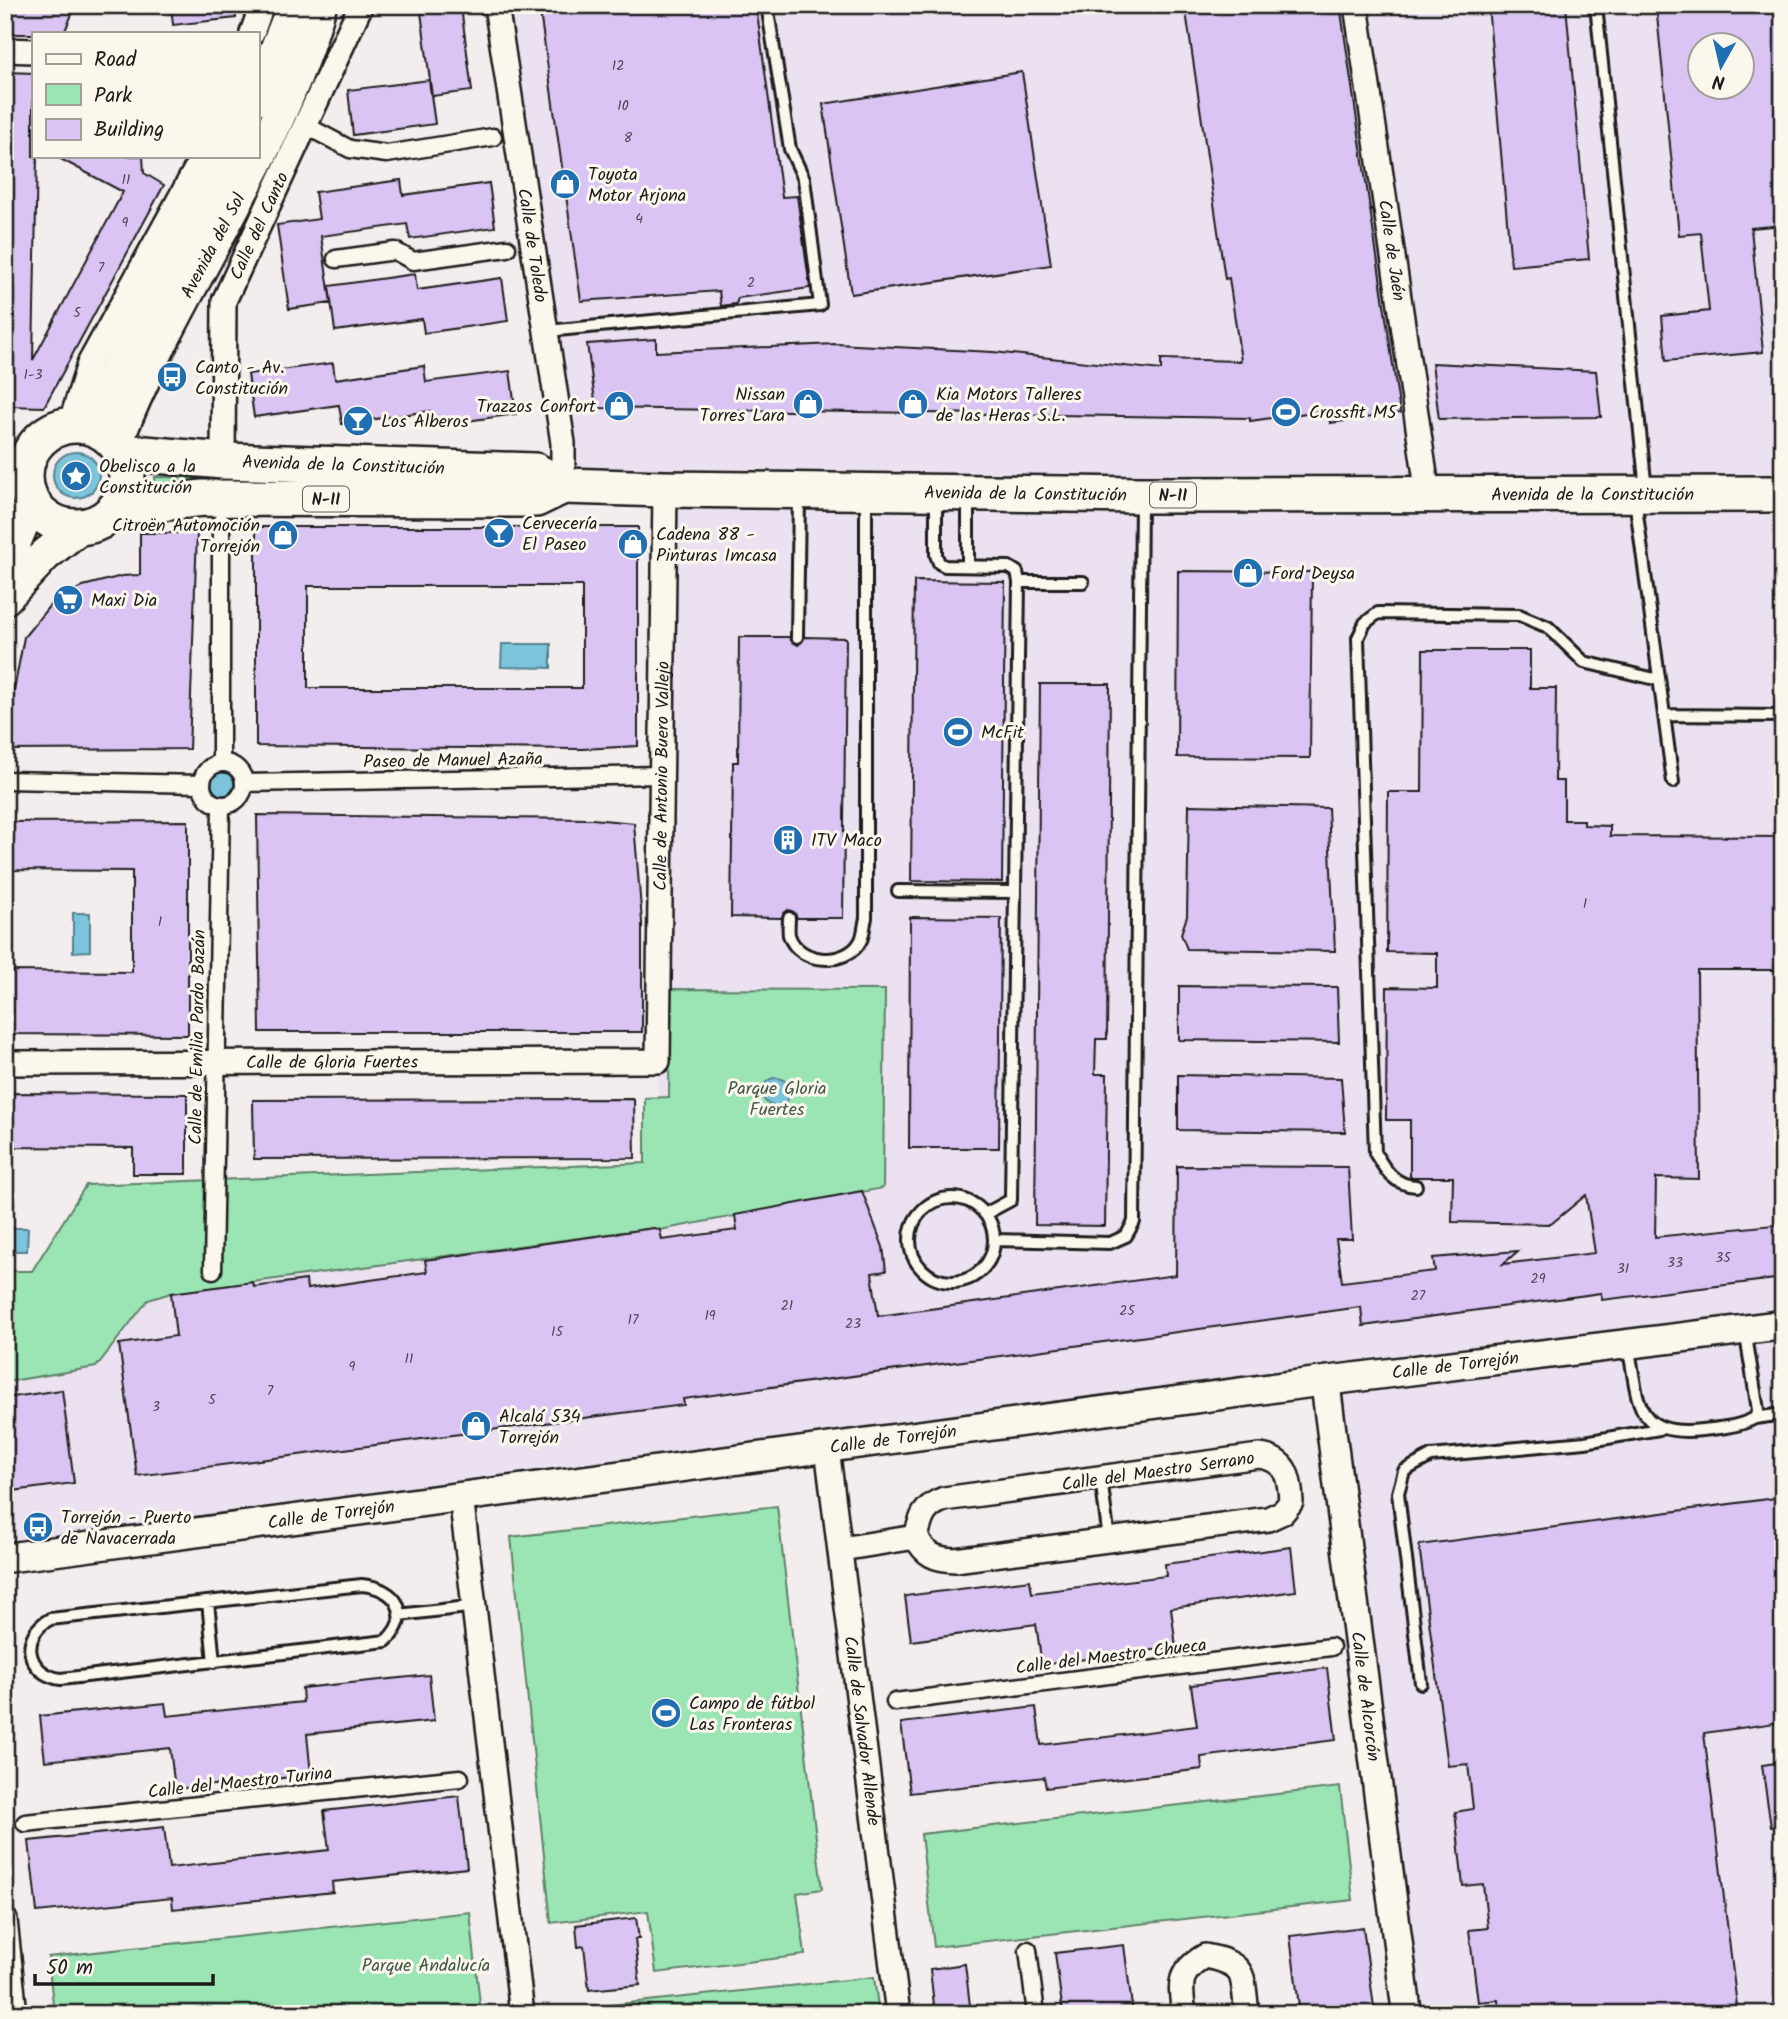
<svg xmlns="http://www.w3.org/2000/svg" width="1788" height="2019" font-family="Kalam,sans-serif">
<rect width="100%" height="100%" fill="#f4edee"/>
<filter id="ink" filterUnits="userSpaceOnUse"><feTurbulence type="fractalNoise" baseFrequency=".0143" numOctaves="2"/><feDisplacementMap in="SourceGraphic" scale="14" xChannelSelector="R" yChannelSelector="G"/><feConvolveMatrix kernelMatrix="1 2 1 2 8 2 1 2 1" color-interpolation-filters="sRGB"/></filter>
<g filter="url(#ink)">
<path fill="#ece1f0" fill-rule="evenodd" d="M496,5H1783V2014H1407L1324,1381L5,1558V1372L133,1284L656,1216L665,490L563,486ZM1700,46H1742V88H1700Z"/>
<path fill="#9be5b4" stroke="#5c8068" stroke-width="2" d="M155,477L310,480V486L155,484Z
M670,989L885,990L883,1188L655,1231L653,1228L171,1293L148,1300L96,1367L5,1382V1271H32L86,1185L645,1163V1098L669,1097Z
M777,1506L822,1889L797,1893L805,1955L656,1973L648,1911L551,1923L511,1537Z
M1340,1787L1353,1900L934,1947L921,1834Z
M470,1912L481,2014H54L48,1957Z
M874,1977L879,2014L543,2012Z"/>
<path fill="#7bc4dc" stroke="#55818f" stroke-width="2" d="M53 475a23 23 0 1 1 46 0a23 23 0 1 1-46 0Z
M502,644H551V668L501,667Z
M208 783a13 13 0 1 1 26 0a13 13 0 1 1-26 0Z
M73,913H90V951L73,952Z
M762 1092a14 14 0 1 1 28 0a14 14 0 1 1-28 0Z
M5,1228H28L27,1251H5Z"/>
<path fill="#dac4f4" stroke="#1c1c1c" stroke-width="2" fill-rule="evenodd" d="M5,5H76L64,33L33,34H5Z
M171,5H235L236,18L173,25Z
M539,5H756L782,197L797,196L810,288L738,298L736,304L721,306L719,291L581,301Z
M1185,5H1340L1400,413L1330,423L1328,410L1250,421V418L596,408L587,344L656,339V352L836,344L993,352L1161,370V359L1241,361L1229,278L1225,279Z
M1488,5H1566L1589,259L1511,266Z
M1656,5H1783V225L1751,228L1763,352L1666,361L1662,316L1709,311L1701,233L1679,235ZM1700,46H1742V88H1700Z
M461,7L472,91L432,96L421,12Z
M8,72L33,73V156H37L33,360L123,192L55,156H143L144,173L164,185L44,407L5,406Z
M1022,72L1051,265L851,294L823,104Z
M429,80L435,124L353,135L348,90Z
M401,180L403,195L489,183L495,227L410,239L407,224L321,236L331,303L289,309L277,225L319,219L315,192Z
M415,274L417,290L502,278L508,321L424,333L422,319L335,331L329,286Z
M333,363L335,379L424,366L426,382L510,371L516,414L432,426L430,411L342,424L339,405L254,417L248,374Z
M1432,363L1596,371L1601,417L1439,419Z
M256,527H638V746L582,749L256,746ZM308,586H582V688H308Z
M140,533H197L189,749L5,750V690H14L24,637L50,605L83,586L122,576L140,575Z
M1178,571L1312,572L1310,758L1177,757Z
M914,581L1005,582L1002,882L911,881Z
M739,637H789L798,645L805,637L846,638L843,918H797L794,912L788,910L781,918L731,917L733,762H738Z
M1423,650H1530V688H1556L1555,781H1564V820H1584V825L1610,826V836L1783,837V970H1697L1699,1179L1656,1178L1655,1237L1783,1224V1278L1602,1300L1601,1293L1363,1326L1361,1307L683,1399L684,1405L137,1476L119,1344L176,1336L171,1293L253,1282L254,1287L306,1280L307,1289L427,1272L425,1260L654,1228L660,1230L662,1240L737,1230L735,1215L862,1191L883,1247L886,1271L872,1273L878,1316L1176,1275L1177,1166L1348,1167L1352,1239H1336L1342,1282L1435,1271L1433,1258L1518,1251L1503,1264L1595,1253L1586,1195L1551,1224L1452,1222L1453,1177H1410V1120H1386L1387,987L1437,988V953L1387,952L1388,792H1422Z
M1040,684H1110L1107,1039H1096L1095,1074H1107L1105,1226L1035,1225Z
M1189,805L1328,808L1335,951L1187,949L1181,934L1187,916Z
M257,815L592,819L634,823L642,922V1032H260Z
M188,821V1035L5,1034V971L132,972V871L5,870V822Z
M910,917L1001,918L999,1148H909Z
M1179,986L1337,987L1339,1042L1179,1040Z
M1178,1075L1341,1078L1345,1132L1178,1130Z
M5,1093L187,1094V1174H133V1148L5,1147Z
M634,1099L635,1158L254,1159L253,1100Z
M62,1390L74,1483L5,1492V1398Z
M1783,1497V1722L1704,1733L1738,2014H1500L1498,2000L1478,2002L1469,1930L1488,1928L1483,1884L1463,1886L1455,1812L1473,1809L1468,1764L1448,1766L1419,1545Z
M1291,1547L1296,1591L1171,1608L1176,1647L1042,1665L1036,1624L911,1641L905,1596L1030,1580L1032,1593L1166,1576L1165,1564Z
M1327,1668L1336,1740L1201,1757L1202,1769L1046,1788L1044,1777L910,1793L901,1723L1036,1707L1041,1745L1197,1726L1191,1685Z
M429,1675L434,1721L307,1734L311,1775L175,1789L170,1748L45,1761L40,1716L165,1703L167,1716L303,1702L302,1688Z
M1783,1762V1826L1771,1827L1762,1765Z
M459,1796L467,1868L332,1882L333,1892L173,1909L172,1898L37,1912L29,1841L164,1827L169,1868L329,1850L324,1811Z
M636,1918L639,1939H635L640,1985L589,1990L584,1946L578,1947L576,1925Z
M1363,1927L1375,2014H1300L1290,1936Z
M1124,1945L1133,2014H1063L1055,1953Z
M965,1964L971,2014H935L930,1969Z"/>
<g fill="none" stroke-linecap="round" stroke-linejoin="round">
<g stroke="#1c1c1c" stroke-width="16">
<path id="service" d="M1596,5L1646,490
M547,331L820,305L804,179L790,149L767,5
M936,495V555L939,563L945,566L1009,567L1017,572L1019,582L1011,1200L985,1214
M1635,499L1673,782
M968,566V499
M1019,582H1083
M797,637L799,497
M1664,715L1783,716
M898,891L1015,892
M789,918C789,923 788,930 789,935C798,965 848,967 861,940C864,934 864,925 866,918V498
M1416,1186C1394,1185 1385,1170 1375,1153L1358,638L1365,623L1378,613L1519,615L1548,627L1584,662L1659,680
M910 1240a42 42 0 1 1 84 0a42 42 0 1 1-84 0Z
M994,1240L1110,1243L1126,1236L1134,1222L1141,501
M1628,1345C1639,1399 1632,1438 1702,1430C1721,1428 1738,1427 1755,1418L1758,1410L1745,1330
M1755,1418L1783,1414
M1101,1478L1109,1540
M362,1585C396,1588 414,1614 386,1641L61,1679C26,1674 19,1636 50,1619Z
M208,1602L214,1662
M399,1615L476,1606
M1421,1683L1398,1493L1404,1471L1431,1456L1585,1442L1659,1429"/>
</g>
<g stroke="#1c1c1c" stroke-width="21">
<path id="pedestrian" d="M316,131L350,149L387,154L493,137
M336,259L395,251L413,261L507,248
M221,522V763
M202 784a21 21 0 1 1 42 0a21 21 0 1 1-42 0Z
M5,780L201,784
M244,783L662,775
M213,1270L221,805
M895,1702L1331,1647
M25,1823L460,1778
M1028,1950L1036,2014"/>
</g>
<g stroke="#1c1c1c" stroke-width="28">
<g id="minor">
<path id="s1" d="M496,5L563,443V486"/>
<path id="s2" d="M1356,5L1428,495"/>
<path d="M252,33L262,5"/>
<path d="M5,50L33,51"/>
<path d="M70,425L89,364L203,156"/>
<path id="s3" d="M223,461L224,301L361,5"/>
<path id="s4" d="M5,1063L658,1061L665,489"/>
<path id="s5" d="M827,1448L898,2014"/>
<path d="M1259,1456C1286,1459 1290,1477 1291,1502L1283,1512L1268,1519L955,1560C935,1559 925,1555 916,1537C921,1517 924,1506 944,1499Z"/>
<path d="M461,1496L522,2014"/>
<path d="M841,1549L916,1537"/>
<path d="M5,1920L15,2014"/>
<path d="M1184,2014C1180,1983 1177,1973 1205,1956C1248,1964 1242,1975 1247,2014"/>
</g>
</g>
<g stroke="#1c1c1c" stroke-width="33">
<g id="tertiary">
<path id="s6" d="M1325,1381L1407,2014"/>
<path id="s7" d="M5,1558L1325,1381L1783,1325"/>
</g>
</g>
<g stroke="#1c1c1c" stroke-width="37">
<g id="secondary">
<path d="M257,98L294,5"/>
<path d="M87,426L230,156"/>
<path id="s8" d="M116,443C174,293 276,161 320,5"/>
<path d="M5,556L13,546L32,501"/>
<path d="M5,598L45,555L80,527"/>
</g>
</g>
<g stroke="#1c1c1c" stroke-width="40">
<g id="primary">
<circle cx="76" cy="476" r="51"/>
<path id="s9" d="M122,452L223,461L535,471L563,486L665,489L1141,495L1783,494"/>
<path d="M118,508L203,498L536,499L563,486"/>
</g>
</g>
<use href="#service" stroke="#fbf7ec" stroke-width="10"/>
<use href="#pedestrian" stroke="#fbf7ec" stroke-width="16"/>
<use href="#minor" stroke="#fbf7ec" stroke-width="23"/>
<use href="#tertiary" stroke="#fbf7ec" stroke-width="28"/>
<use href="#secondary" stroke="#fbf7ec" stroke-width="32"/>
<use href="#primary" stroke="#fbf7ec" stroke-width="35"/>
</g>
</g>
<defs>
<g id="shop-disc" transform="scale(1.575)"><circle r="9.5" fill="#1f6fb2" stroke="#fbf7ec"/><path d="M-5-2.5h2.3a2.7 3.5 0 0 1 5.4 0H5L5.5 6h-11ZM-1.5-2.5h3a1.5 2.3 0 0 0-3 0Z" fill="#fff"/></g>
<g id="bus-disc" transform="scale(1.575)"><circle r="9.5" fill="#1f6fb2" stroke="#fbf7ec"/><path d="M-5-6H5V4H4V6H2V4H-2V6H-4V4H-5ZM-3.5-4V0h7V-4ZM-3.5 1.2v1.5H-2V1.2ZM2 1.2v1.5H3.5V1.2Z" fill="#fff"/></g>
<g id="stadium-disc" transform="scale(1.575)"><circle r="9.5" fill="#1f6fb2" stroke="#fbf7ec"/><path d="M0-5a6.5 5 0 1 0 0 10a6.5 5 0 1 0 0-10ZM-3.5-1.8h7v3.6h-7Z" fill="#fff"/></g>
<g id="bar-disc" transform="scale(1.575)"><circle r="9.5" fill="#1f6fb2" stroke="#fbf7ec"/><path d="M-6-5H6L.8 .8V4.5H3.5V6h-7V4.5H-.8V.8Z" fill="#fff"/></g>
<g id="sight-disc" transform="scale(1.575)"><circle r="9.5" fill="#1f6fb2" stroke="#fbf7ec"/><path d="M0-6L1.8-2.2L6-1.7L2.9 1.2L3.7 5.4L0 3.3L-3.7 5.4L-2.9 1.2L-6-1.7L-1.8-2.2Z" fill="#fff"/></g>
<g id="supermarket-disc" transform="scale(1.575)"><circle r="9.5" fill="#1f6fb2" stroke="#fbf7ec"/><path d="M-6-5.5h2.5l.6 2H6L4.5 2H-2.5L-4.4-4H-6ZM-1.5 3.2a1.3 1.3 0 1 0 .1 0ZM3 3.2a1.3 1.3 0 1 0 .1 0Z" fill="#fff"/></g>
<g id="building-disc" transform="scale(1.575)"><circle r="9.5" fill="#1f6fb2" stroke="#fbf7ec"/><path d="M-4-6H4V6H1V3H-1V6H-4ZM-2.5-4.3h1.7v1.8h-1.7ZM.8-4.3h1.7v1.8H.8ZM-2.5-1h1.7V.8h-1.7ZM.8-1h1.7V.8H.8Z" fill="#fff"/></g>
</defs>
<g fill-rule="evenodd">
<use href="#shop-disc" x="565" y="184"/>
<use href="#bus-disc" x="172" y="377"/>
<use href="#shop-disc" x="808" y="404"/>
<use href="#shop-disc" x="913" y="404"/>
<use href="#shop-disc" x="619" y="406"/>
<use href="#stadium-disc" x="1286" y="412"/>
<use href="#bar-disc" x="358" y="421"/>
<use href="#sight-disc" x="76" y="476"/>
<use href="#bar-disc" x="499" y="533"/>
<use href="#shop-disc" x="283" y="535"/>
<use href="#shop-disc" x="633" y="544"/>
<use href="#shop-disc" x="1248" y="573"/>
<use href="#supermarket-disc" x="68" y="600"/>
<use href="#stadium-disc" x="958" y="732"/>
<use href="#building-disc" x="788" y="840"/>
<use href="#shop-disc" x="476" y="1426"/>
<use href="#bus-disc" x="38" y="1527"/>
<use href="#stadium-disc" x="666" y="1713"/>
</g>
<g text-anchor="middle" stroke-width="6" stroke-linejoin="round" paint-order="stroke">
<g font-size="14" fill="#4c4652">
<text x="618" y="70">12</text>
<text x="623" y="110">10</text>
<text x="628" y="142">8</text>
<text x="126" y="184">11</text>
<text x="639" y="223">4</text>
<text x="125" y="227">9</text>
<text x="101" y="272">7</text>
<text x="751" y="287">2</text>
<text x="77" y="317">5</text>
<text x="33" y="379">1-3</text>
<text x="1585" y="908">1</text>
<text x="160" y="926">1</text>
<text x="1723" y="1262">35</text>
<text x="1675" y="1267">33</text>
<text x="1623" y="1273">31</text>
<text x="1538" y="1283">29</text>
<text x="1418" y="1300">27</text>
<text x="787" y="1310">21</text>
<text x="1127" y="1315">25</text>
<text x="710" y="1320">19</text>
<text x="633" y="1324">17</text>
<text x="853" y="1328">23</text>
<text x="557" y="1336">15</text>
<text x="409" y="1363">11</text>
<text x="352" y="1371">9</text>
<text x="270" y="1395">7</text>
<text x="212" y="1404">5</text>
<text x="156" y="1411">3</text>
</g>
<g fill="#fbf7ec" stroke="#5f5e5a" stroke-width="2">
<rect x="1150" y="482.5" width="46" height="25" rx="5"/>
<rect x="303" y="486.5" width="46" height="25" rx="5"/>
</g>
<g font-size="16" font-weight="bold" fill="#1c1c1c">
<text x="1173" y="501">N-II</text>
<text x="326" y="505">N-II</text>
</g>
<g font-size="18" fill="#1c1c1c" stroke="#fbf7ec" text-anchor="start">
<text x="588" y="180">Toyota<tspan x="588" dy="21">Motor Arjona</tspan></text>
<text x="195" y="373">Canto - Av.<tspan x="195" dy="21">Constitución</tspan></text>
<text x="785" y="400" text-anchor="end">Nissan<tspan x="785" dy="21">Torres Lara</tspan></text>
<text x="936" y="400">Kia Motors Talleres<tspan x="936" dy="21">de las Heras S.L.</tspan></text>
<text x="596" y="412" text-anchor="end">Trazzos Confort</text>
<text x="1309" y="418">Crossfit M5</text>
<text x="381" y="427">Los Alberos</text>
<text x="99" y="472">Obelisco a la<tspan x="99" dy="21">Constitución</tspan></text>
<text x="522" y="529">Cervecería<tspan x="522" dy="21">El Paseo</tspan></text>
<text x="260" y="531" text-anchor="end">Citroën Automoción<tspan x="260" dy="21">Torrejón</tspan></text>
<text x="656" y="540">Cadena 88 -<tspan x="656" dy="21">Pinturas Imcasa</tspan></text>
<text x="1271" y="579">Ford Deysa</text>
<text x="91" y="606">Maxi Dia</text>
<text x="981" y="738">McFit</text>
<text x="811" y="846">ITV Maco</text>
<text x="499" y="1422">Alcalá 534<tspan x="499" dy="21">Torrejón</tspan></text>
<text x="61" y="1523">Torrejón - Puerto<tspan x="61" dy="21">de Navacerrada</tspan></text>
<text x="689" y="1709">Campo de fútbol<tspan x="689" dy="21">Las Fronteras</tspan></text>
</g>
<g font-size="18" fill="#1c1c1c" stroke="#fbf7ec">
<text dy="6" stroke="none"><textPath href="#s3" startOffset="243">Calle del Canto</textPath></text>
<text dy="6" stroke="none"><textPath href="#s8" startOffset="220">Avenida del Sol</textPath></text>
<text dy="6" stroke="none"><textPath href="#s1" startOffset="243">Calle de Toledo</textPath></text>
<text dy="6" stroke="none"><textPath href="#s2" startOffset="248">Calle de Jaén</textPath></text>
<text dy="6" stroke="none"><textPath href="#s9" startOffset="222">Avenida de la Constitución</textPath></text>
<text dy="6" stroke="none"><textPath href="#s9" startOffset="908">Avenida de la Constitución</textPath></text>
<text dy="6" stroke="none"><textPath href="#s9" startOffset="1475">Avenida de la Constitución</textPath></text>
<text transform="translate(453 760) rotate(-1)" y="6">Paseo de Manuel Azaña</text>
<text dy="6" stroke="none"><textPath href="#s4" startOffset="938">Calle de Antonio Buero Vallejo</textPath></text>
<text transform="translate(197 1037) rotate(-89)" y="6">Calle de Emilia Pardo Bazán</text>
<text dy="6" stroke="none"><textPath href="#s4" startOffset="327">Calle de Gloria Fuertes</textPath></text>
<text dy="6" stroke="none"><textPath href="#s7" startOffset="1463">Calle de Torrejón</textPath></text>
<text dy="6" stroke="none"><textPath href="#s7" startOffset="896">Calle de Torrejón</textPath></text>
<text transform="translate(1158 1471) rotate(-8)" y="6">Calle del Maestro Serrano</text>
<text dy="6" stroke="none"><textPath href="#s7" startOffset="329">Calle de Torrejón</textPath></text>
<text transform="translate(1111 1656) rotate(-7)" y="6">Calle del Maestro Chueca</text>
<text dy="6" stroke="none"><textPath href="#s6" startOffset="318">Calle de Alcorcón</textPath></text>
<text dy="6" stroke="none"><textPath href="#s5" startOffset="285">Calle de Salvador Allende</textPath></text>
<text transform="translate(240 1782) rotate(-6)" y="6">Calle del Maestro Turina</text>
</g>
<g font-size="18" fill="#42584a" stroke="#fbf7ec">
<text x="777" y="1094">Parque Gloria<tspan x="777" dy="21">Fuertes</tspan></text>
<text x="426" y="1971">Parque Andalucía</text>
</g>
</g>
<rect width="1788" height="2019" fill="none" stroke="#fbf7ec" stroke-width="28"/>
<rect x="14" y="14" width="1760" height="1991" fill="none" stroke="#1c1c1c" stroke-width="2.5" filter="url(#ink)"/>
<rect x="32" y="32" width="228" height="126" fill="#fbf7ec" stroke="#a29f99" stroke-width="2"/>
<rect x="46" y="54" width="35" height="10" fill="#fbf7ec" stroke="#a29f99" stroke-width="2"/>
<text x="94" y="66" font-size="21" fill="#1c1c1c">Road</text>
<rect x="46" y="84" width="35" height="21" fill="#9be5b4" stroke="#a29f99" stroke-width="2"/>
<text x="94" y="102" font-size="21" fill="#1c1c1c">Park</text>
<rect x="46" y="119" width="35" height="21" fill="#dac4f4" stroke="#a29f99" stroke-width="2"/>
<text x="94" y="136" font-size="21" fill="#1c1c1c">Building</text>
<g transform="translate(1721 66) rotate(188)"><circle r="33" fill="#fbf7ec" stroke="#a29f99" stroke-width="2"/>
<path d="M0-5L12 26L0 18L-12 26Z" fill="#1f6fb2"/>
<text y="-10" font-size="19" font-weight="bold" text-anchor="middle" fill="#1c1c1c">N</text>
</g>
<path d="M35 1974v10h178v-10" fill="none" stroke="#1c1c1c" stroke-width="3.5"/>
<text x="46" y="1974" font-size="21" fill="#1c1c1c" stroke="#fbf7ec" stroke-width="5" paint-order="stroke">50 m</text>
</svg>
